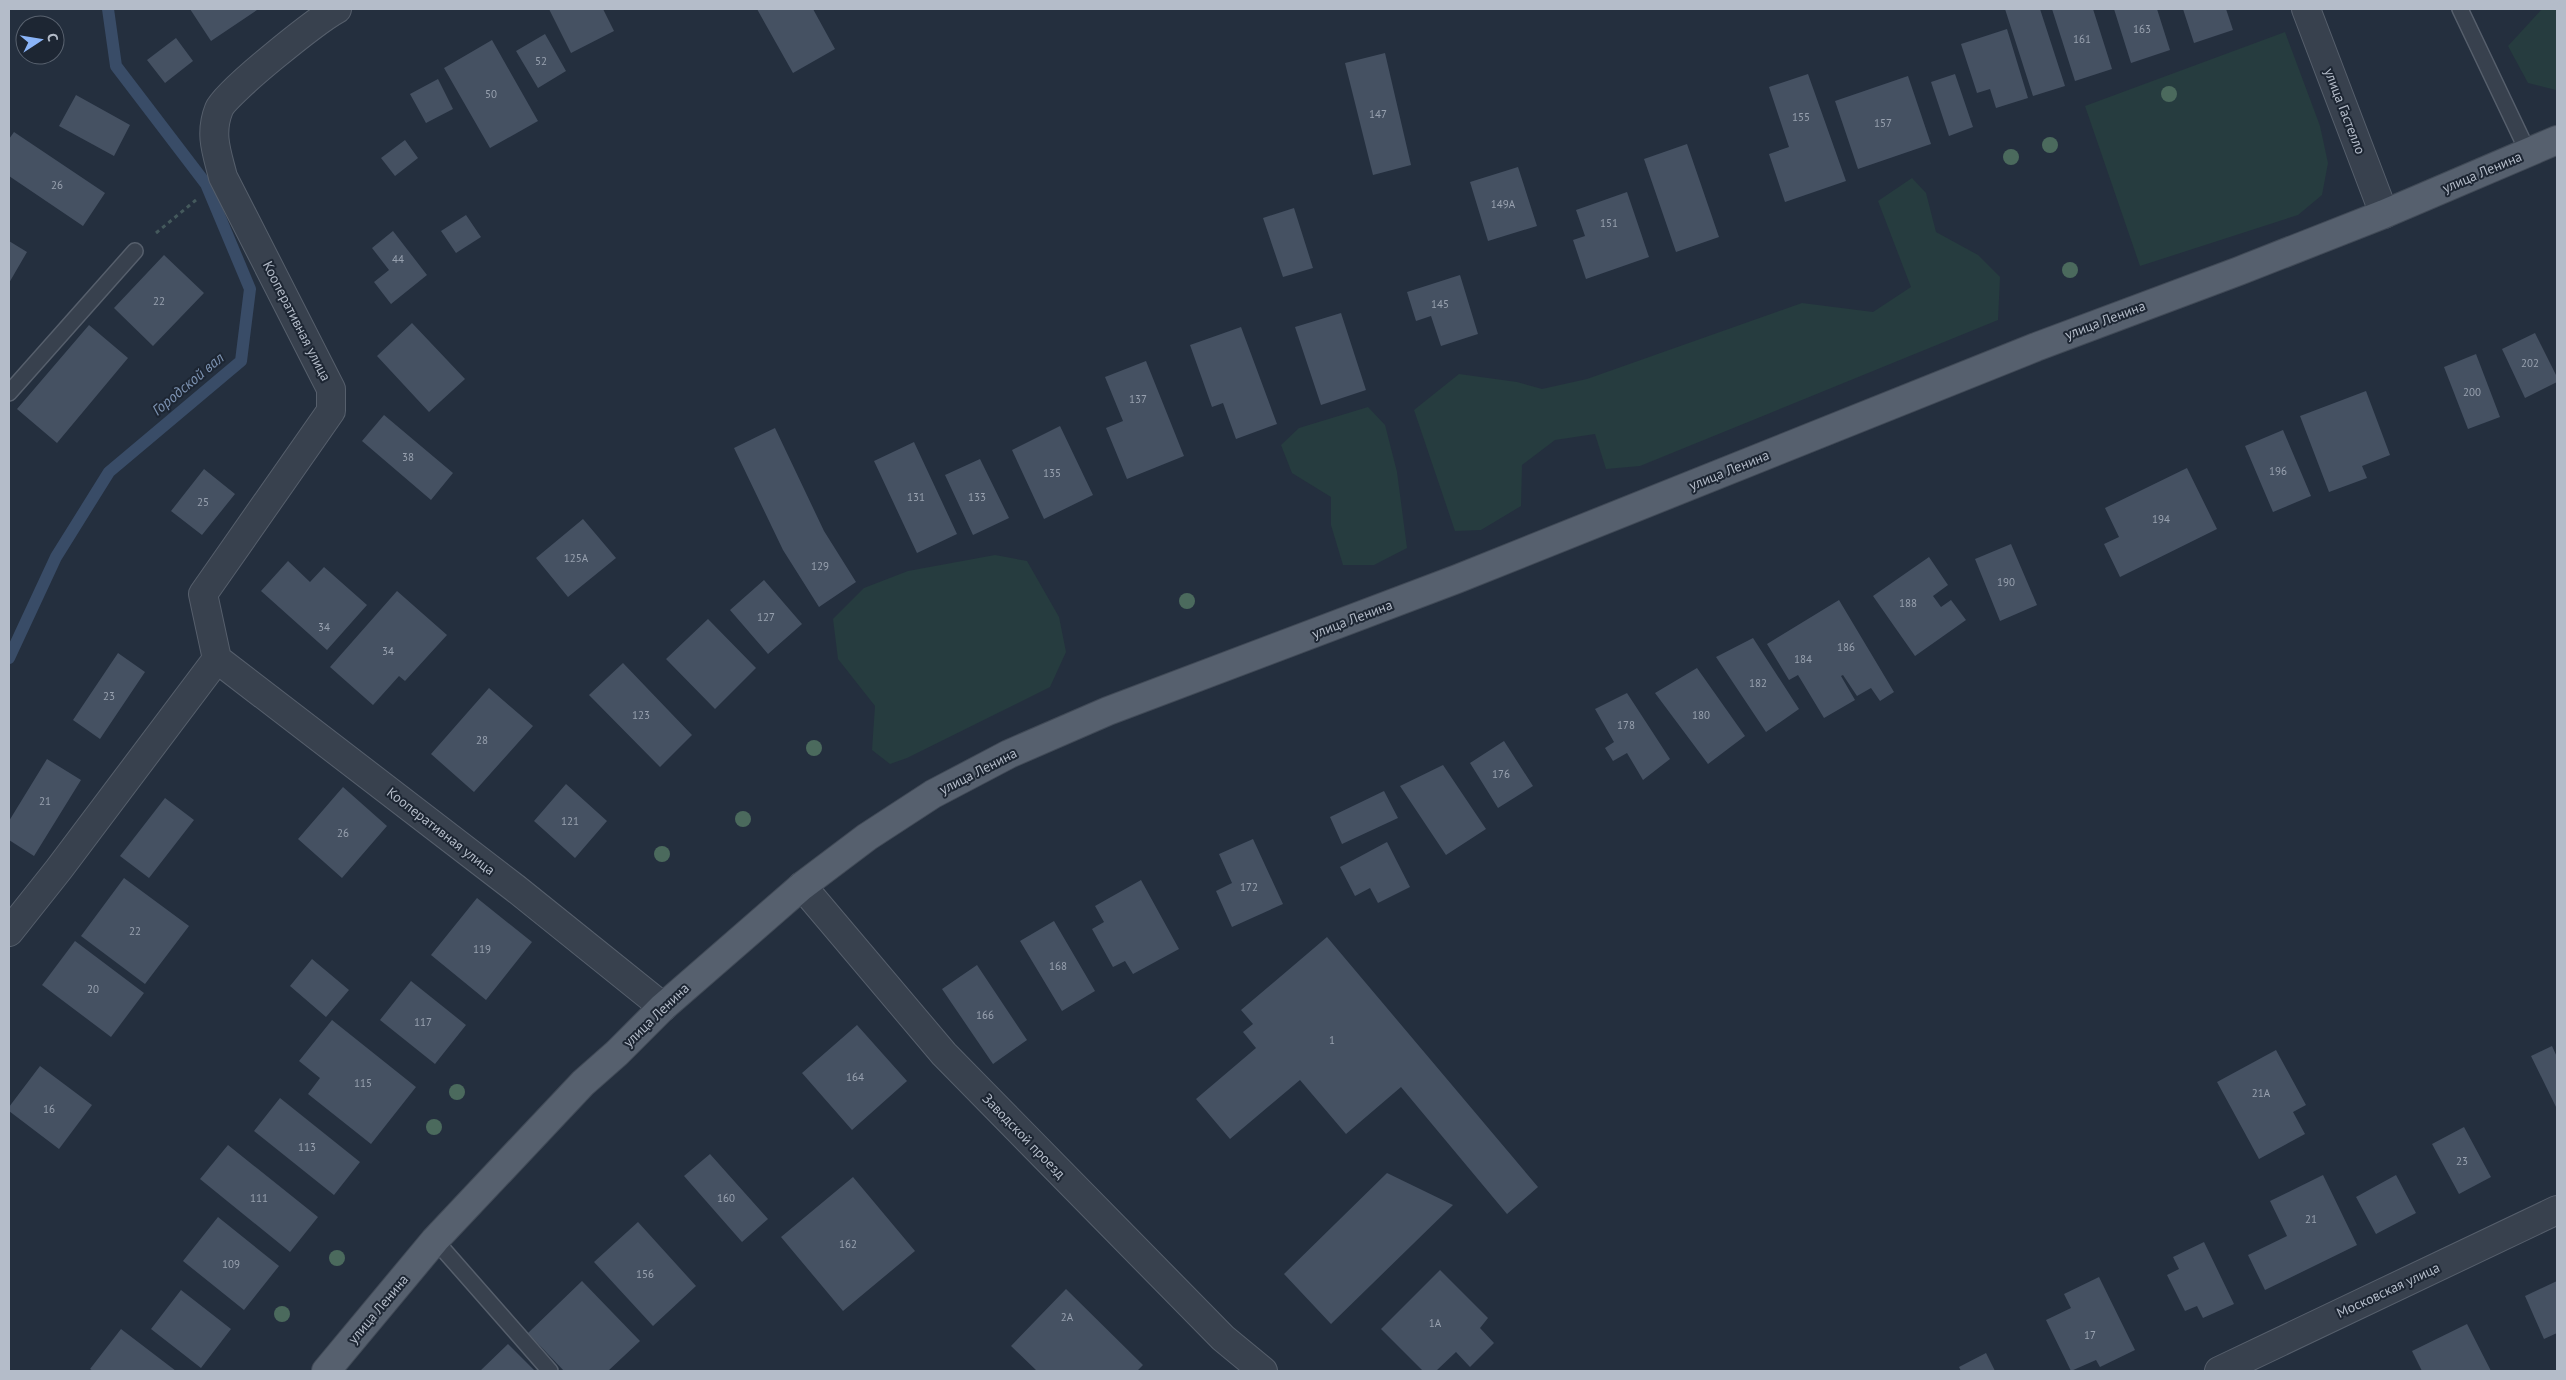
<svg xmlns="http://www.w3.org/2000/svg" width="2566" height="1380" font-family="'PT Sans',sans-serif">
<rect width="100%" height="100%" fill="#242f3e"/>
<path fill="#263c3f" d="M2542,9H2557L2556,90L2528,83L2508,46Z
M2285,32L2320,126L2328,163L2322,195L2298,215L2140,266L2085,106Z
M1912,178L1926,193L1936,232L1978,255L2000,277L1998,320L1640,466L1606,469L1595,434L1555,440L1522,465L1521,506L1481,530L1455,531L1414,410L1459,374L1517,382L1542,389L1587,379L1802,303L1873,312L1911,287L1878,201Z
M1368,407L1385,425L1397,472L1407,548L1374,565H1343L1331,525V497L1292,473L1281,445L1299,428Z
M995,555L1027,561L1059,617L1066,652L1050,687L907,758L890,764L872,750L875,706L838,659L833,619L864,588L908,571Z"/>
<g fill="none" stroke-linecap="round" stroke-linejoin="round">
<path stroke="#394c67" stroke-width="12" d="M9,658L56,557L109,472L241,361L250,289L206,184L116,66L108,9"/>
</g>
<path fill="#455162" d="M190,9H256L257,10L211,41Z
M549,9H603L614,31L571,53Z
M757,9H813L835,49L793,73Z
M2005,9H2040L2065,86L2033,96Z
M2052,9H2093L2112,69L2075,81Z
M2114,9H2157L2170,50L2131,63Z
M2183,9H2226L2233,30L2194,43Z
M2007,29L2028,98L1996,108L1990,89L1977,93L1961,44Z
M545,34L566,71L538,88L516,51Z
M176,38L193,61L165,83L147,60Z
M492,40L538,121L490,148L444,68Z
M1385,53L1411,165L1373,175L1345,63Z
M1808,74L1846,181L1785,202L1769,154L1789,147L1769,87Z
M1955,74L1973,127L1949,136L1931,82Z
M1908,76L1931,144L1858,169L1835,101Z
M438,79L453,109L426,123L410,94Z
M76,95L130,125L114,156L59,126Z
M14,132L105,193L83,226L9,176V139Z
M405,140L418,158L395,176L381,158Z
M1687,144L1719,237L1676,252L1644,159Z
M1518,167L1537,226L1488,241L1470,182Z
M1627,192L1649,257L1586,279L1573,240L1585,236L1576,210Z
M1294,208L1313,268L1283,277L1263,218Z
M466,215L481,237L456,253L441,231Z
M393,231L427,275L391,304L374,282L389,270L372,248Z
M9,241L27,252L9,283Z
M164,255L204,293L153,346L114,308Z
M1460,275L1478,334L1441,346L1431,316L1416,321L1407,292Z
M1341,313L1366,390L1321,405L1295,327Z
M412,323L465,379L429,412L377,356Z
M89,325L128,358L57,443L17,409Z
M1241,327L1277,424L1236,439L1223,403L1212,407L1190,345Z
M2535,333L2557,377V382L2525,398L2502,349Z
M2476,354L2500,417L2468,429L2444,367Z
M1146,361L1184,456L1127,479L1106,428L1123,421L1105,377Z
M2366,391L2390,455L2362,466L2367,478L2329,492L2300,416Z
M384,415L453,473L431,500L362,441Z
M1060,426L1093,495L1044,519L1012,450Z
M775,428L824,531L856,582L819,607L783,550L734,448Z
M2283,430L2311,496L2273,512L2245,446Z
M914,442L957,534L917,553L874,461Z
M980,459L1009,518L973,535L945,475Z
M2187,468L2217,529L2120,577L2104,544L2119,537L2105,508Z
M204,469L235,494L202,535L171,511Z
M583,519L616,558L568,597L536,558Z
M2011,544L2037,605L2000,621L1975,559Z
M1929,557L1948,585L1933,596L1941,607L1951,600L1966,620L1915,656L1873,596Z
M288,561L310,582L324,567L367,605L327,650L261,591Z
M764,580L802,624L768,654L730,610Z
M397,591L447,635L405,681L399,676L373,705L330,667Z
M1839,600L1894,692L1880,701L1871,688L1857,696L1843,675L1841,676L1855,700L1824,718L1798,675L1789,680L1767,644Z
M708,619L756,668L715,709L666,659Z
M1753,638L1799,709L1766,732L1716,657Z
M118,653L145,672L100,739L73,720Z
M623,663L692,735L660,767L589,695Z
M1697,668L1745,736L1708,764L1655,693Z
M489,688L533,726L474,792L431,754Z
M1627,693L1670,759L1643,780L1627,753L1613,761L1605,748L1614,742L1595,709Z
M1504,741L1533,786L1498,808L1470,763Z
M47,759L81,780L34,856L9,840V821Z
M1443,765L1486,829L1446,855L1400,786Z
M566,784L607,821L575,858L534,821Z
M343,787L387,826L342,878L298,839Z
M1384,791L1398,818L1342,844L1330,817Z
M165,798L194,820L149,878L120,856Z
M1253,839L1283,904L1232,927L1216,891L1232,883L1219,854Z
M1387,842L1410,887L1378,903L1370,888L1355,896L1340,867Z
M124,878L189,926L145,984L81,936Z
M1141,880L1179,949L1133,974L1125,961L1113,967L1092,929L1104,922L1095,906Z
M477,898L532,942L486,1000L431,955Z
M1054,921L1095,991L1062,1011L1020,941Z
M1327,937L1538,1187L1507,1214L1401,1087L1346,1134L1300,1080L1230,1139L1196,1099L1256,1048L1243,1032L1253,1024L1241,1010Z
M75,941L144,993L111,1037L42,985Z
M312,959L349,990L326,1017L290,986Z
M977,965L1027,1040L993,1064L942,989Z
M411,981L466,1025L435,1064L380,1020Z
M332,1020L416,1087L371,1144L308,1094L320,1078L299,1061Z
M857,1025L907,1081L852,1130L802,1073Z
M2552,1046L2557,1057V1109L2531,1056Z
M2276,1050L2306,1105L2293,1112L2305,1134L2259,1159L2217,1082Z
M40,1066L92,1105L59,1149L9,1111V1107Z
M280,1098L360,1162L334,1195L254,1131Z
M2464,1127L2491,1177L2459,1194L2432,1144Z
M228,1145L318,1217L290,1252L200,1179Z
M710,1154L768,1219L742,1242L684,1176Z
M1387,1173L1453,1205L1331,1324L1284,1274Z
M2323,1175L2357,1245L2265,1290L2248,1255L2287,1236L2270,1201Z
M2396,1175L2416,1213L2376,1234L2356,1197Z
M853,1177L915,1251L843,1311L781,1237Z
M218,1217L279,1266L244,1310L183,1261Z
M638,1222L696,1286L653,1326L594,1262Z
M2204,1242L2234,1304L2203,1318L2197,1306L2185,1311L2167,1275L2179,1269L2173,1257Z
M1440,1270L1488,1318L1480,1328L1494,1343L1470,1367L1456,1352L1436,1371H1423L1381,1329Z
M2099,1277L2135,1350L2100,1367L2096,1360L2071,1371L2046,1320L2071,1308L2064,1294Z
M582,1281L640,1341L608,1371H564L528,1333Z
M2557,1281V1333L2544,1339L2525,1296Z
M1066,1289L1143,1365L1137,1371H1037L1011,1346Z
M181,1290L231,1329L201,1368L151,1329Z
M2467,1324L2491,1371H2422L2412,1351Z
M121,1329L176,1371H93L90,1369Z
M508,1344L535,1371H480Z
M1986,1353L1995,1371H1961L1959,1367Z"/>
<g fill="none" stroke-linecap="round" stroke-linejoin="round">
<g stroke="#565f6c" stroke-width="18">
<path id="service" d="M2460,9L2528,152
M9,393L135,251
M435,1240L550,1371"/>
</g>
<g stroke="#565f6c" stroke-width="30">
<path id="minor" d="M2306,9L2384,214
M217,659L203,594L331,411V389L223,177C217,153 209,134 219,109C226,92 317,20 337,9
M802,886L944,1054L1223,1338L1263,1371
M9,932L59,869L217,659L515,888L663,1007
M2219,1371L2557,1210"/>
</g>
<g stroke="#414a57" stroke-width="30">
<path id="primary" d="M326,1371L435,1240L583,1083L617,1053L663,1007L802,886L867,837L933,794L1009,754L1108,711L1457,579L2036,347L2239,271L2384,214L2557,140"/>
</g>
<path stroke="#44595c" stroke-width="3" stroke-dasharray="4 4" stroke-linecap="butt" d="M156,233L196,200"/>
<use href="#service" stroke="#38414e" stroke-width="15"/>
<use href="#minor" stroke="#38414e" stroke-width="28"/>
<use href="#primary" stroke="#56606e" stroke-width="28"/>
</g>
<g fill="#4b6a5d">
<circle cx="2169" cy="94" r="8"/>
<circle cx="2050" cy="145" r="8"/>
<circle cx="2011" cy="157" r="8"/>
<circle cx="2070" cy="270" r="8"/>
<circle cx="1187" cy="601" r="8"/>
<circle cx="814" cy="748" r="8"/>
<circle cx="743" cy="819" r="8"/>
<circle cx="662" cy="854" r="8"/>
<circle cx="457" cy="1092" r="8"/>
<circle cx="434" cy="1127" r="8"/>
<circle cx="337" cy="1258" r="8"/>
<circle cx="282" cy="1314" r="8"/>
</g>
<g text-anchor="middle" stroke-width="4" stroke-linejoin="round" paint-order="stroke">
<g font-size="11" fill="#98a1af">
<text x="2142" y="33">163</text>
<text x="2082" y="43">161</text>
<text x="541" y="65">52</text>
<text x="491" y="98">50</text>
<text x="1378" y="118">147</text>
<text x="1801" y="121">155</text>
<text x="1883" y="127">157</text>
<text x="57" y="189">26</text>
<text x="1503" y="208">149А</text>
<text x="1609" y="227">151</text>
<text x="398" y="263">44</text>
<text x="159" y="305">22</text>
<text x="1440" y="308">145</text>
<text x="2530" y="367">202</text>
<text x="2472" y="396">200</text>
<text x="1138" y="403">137</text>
<text x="408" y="461">38</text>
<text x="2278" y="475">196</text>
<text x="1052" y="477">135</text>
<text x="916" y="501">131</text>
<text x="977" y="501">133</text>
<text x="203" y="506">25</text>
<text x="2161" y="523">194</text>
<text x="576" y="562">125А</text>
<text x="820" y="570">129</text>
<text x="2006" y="586">190</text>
<text x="1908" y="607">188</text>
<text x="766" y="621">127</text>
<text x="324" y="631">34</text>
<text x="1846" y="651">186</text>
<text x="388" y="655">34</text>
<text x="1803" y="663">184</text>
<text x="1758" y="687">182</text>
<text x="109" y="700">23</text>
<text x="641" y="719">123</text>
<text x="1701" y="719">180</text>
<text x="1626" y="729">178</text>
<text x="482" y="744">28</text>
<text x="1501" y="778">176</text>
<text x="45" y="805">21</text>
<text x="570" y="825">121</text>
<text x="343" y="837">26</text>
<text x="1249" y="891">172</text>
<text x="135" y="935">22</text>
<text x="482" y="953">119</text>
<text x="1058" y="970">168</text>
<text x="93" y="993">20</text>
<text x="985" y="1019">166</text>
<text x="423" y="1026">117</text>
<text x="1332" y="1044">1</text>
<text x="855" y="1081">164</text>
<text x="363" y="1087">115</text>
<text x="2261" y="1097">21А</text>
<text x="49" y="1113">16</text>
<text x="307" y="1151">113</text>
<text x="2462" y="1165">23</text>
<text x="259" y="1202">111</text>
<text x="726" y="1202">160</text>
<text x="2311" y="1223">21</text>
<text x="848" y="1248">162</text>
<text x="231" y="1268">109</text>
<text x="645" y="1278">156</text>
<text x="1067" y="1321">2А</text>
<text x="1435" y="1327">1А</text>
<text x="2090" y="1339">17</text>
</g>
<g font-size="14" fill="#b4bcc9" stroke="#1d2633">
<text transform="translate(2345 111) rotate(69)" y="5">улица Гастелло</text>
<text transform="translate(2482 172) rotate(-23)" y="5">улица Ленина</text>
<text transform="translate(2105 320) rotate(-21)" y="5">улица Ленина</text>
<text transform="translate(297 321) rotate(63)" y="5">Кооперативная улица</text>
<text transform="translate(1729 470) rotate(-22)" y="5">улица Ленина</text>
<text transform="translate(1352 619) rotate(-21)" y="5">улица Ленина</text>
<text transform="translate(978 771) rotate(-27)" y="5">улица Ленина</text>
<text transform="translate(441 831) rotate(38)" y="5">Кооперативная улица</text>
<text transform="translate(656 1015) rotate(-44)" y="5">улица Ленина</text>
<text transform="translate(1024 1136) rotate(46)" y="5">Заводской проезд</text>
<text transform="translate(2388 1290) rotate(-25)" y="5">Московская улица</text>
<text transform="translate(378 1309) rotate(-50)" y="5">улица Ленина</text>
</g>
<g font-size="15" font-style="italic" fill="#7c92b1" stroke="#1d2633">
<text transform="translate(188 384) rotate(-40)" y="5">Городской вал</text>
</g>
</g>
<rect width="2566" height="1380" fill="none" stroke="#b4bcc9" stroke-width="20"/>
<g transform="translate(40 40) rotate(78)"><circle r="24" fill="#1d2633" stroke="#59626f"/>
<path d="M0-4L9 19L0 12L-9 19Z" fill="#8ab4f8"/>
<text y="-8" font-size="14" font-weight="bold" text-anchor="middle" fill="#b4bcc9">С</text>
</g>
</svg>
